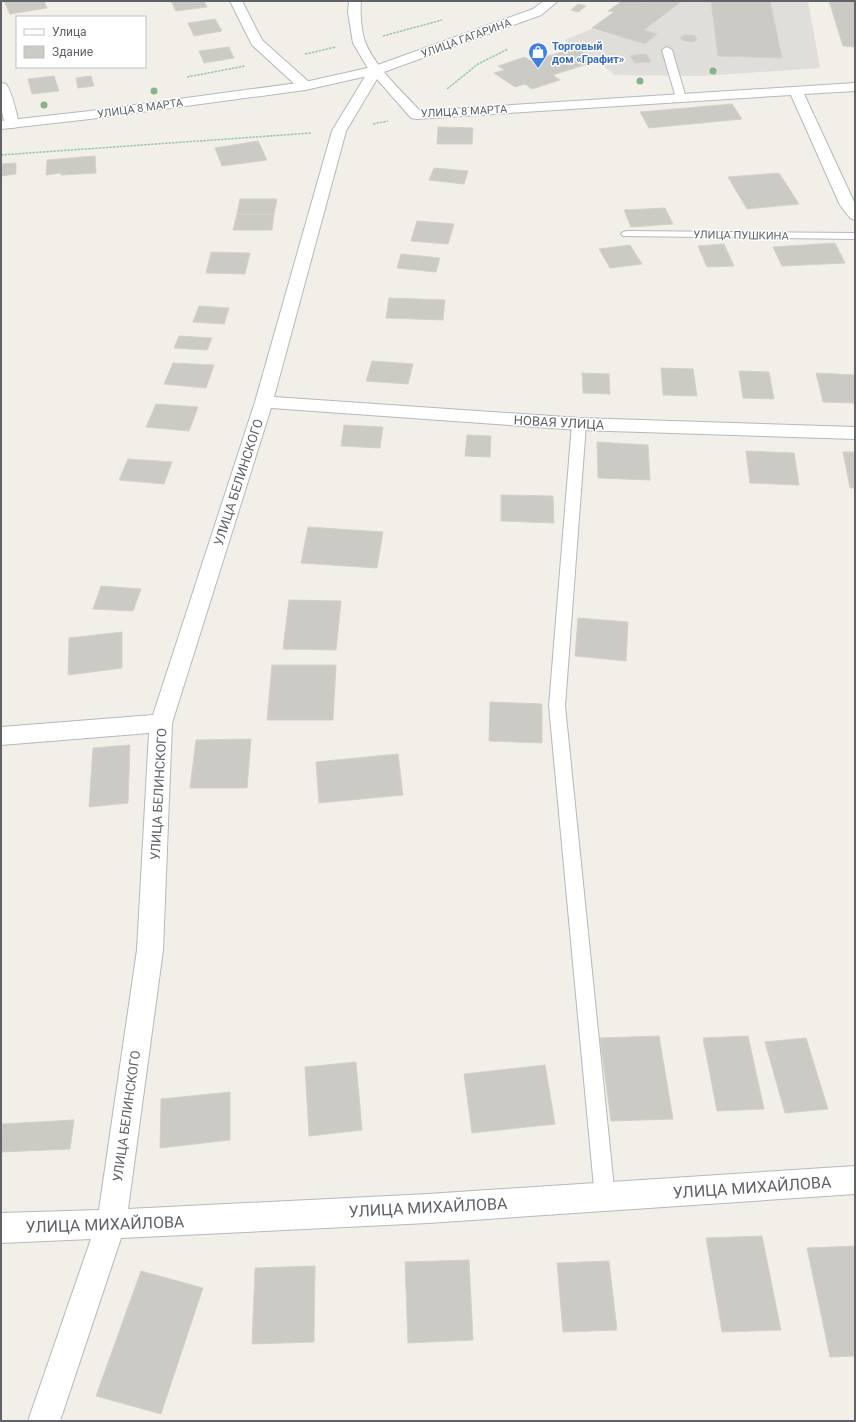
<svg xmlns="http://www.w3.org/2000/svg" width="856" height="1422" font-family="Roboto,sans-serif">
<rect width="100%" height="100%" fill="#f1efe8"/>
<path fill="#e0deda" d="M682,1H808L820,68L703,76L615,75L597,61L564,40L592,29L645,44L644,30Z"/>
<path fill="#cccac5" stroke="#d6d1c6" d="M4,1H44L47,8L10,14Z
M171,1H204L207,7L176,11Z
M622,1L625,2L682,1L644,30L657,34L645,44L592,28L614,12L608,11Z
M711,1H770L782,58L718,56Z
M829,1H855V47L843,46Z
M578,4L586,6L578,12L571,10Z
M215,19L222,31L194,36L188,23Z
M684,35H692L695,36L697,40L692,42L684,41L680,38Z
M229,47L234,58L204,63L199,51Z
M576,48L597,61L553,75L560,80L532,89L525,84L515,87L494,73L505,70L498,66L525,57L531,61Z
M646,54L651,62L635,63L630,56Z
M54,76L59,91L32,94L28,79Z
M91,76L94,86L78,88L76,78Z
M732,104L742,119L649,128L640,112Z
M438,127L473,128L472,144H437Z
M258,141L267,160L222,166L215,148Z
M95,156L96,173L61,175V173L46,175L47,160Z
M16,163V174L1,176V164Z
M434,168L468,171L464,184L429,180Z
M779,173L799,204L747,209L728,177Z
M240,199H277L274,214H237Z
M665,208L673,224L631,227L624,210Z
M237,214H274L272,230H233Z
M417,221L454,224L448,244L411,241Z
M835,243L845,263L782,266L773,247Z
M724,244L734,266L707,267L698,246Z
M630,245L642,264L610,268L599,249Z
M211,252L250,253L245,274L206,273Z
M401,254L440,258L436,272L397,268Z
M389,298L445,300L443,320L386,318Z
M199,306L229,308L224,324L193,322Z
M179,336L212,338L207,350L174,348Z
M372,361L413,364L408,384L366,381Z
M173,363L214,365L206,388L164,384Z
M661,368L693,369L697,396L663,395Z
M739,371L769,372L774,399L743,398Z
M582,373L609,374L610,394L583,393Z
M816,373L855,375V403L823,402Z
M156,404L198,407L189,431L146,427Z
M344,425L383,427L380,448L341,446Z
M467,435L491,436L490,457L465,456Z
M597,442L648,445L650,480L598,478Z
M746,451L794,453L799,485L750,483Z
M843,452H855V488H850Z
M128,459L172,462L164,484L119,480Z
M501,495L553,496L554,523L501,521Z
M308,527L383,532L377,568L301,563Z
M101,586L141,589L133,611L93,609Z
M289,600L341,601L336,650L283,649Z
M578,618L628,622L626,661L575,656Z
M122,632V668L68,675L69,638Z
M272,665H336L333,720H267Z
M490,702L542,704V743L489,741Z
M251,739L247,788H190L196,740Z
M130,745L128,803L89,807L93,748Z
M398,754L403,795L319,803L316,762Z
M659,1036L673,1119L611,1121L600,1038Z
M748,1036L764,1109L717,1111L703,1038Z
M806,1038L828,1109L785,1113L765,1042Z
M356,1062L362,1130L309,1136L305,1067Z
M545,1065L555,1124L472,1133L464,1074Z
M230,1092V1140L160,1148L161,1099Z
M74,1120L70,1149L1,1152L2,1124Z
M762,1236L781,1330L722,1332L706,1238Z
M855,1246V1356L830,1357L807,1248Z
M469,1260L473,1340L408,1343L405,1262Z
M609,1261L617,1330L563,1332L557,1263Z
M315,1266L314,1342L252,1344L255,1268Z
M141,1271L203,1288L161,1414L96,1396Z"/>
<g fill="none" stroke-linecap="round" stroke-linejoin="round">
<g stroke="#b5b8bc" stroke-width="2">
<path id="service" d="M667,47L672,50L686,98L684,100H678L676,98L662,50Z
M627,231L855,233V239L623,236L621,234L623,232Z
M579,420L584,421L586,424L565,706L615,1198L612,1205L605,1208L598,1205L595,1198L549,706L572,424L574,421Z"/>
</g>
<g stroke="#b5b8bc" stroke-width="2">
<path id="minor" d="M230,1H242L262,40L310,83L312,86L310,89H300L252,45Z
M349,1H361C360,13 361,33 366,44C377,69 401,90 420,111L855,83V91L804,94L855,204V220L850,218L840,205L791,95L416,119L411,118L377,79L346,131L274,397L579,418L855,427V439L579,430L271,408L172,723L163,950L128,1209L428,1194L855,1166V1194L428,1223L121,1238L60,1421H28L91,1239L1,1243V1213L99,1210L137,950L149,733L1,745V727L153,715L255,402L332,131L369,70L353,43L348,12Z
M1,83L6,84C13,95 16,111 19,124L17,127L12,128L7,127C0,115 1,97 1,83Z"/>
</g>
<g stroke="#b6babf" stroke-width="2">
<path id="secondary" d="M544,1H558L541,15L381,73L305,90L90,119L1,129V121L90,111L305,82L372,67L533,9Z"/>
</g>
<path stroke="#9cc7a9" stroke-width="1.5" stroke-dasharray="2.5 1" stroke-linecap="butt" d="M383,36L442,20
M305,54L336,47
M187,77L245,66
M447,89L478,64L508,49
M373,124L388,121
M1,155L311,133"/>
<use href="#service" fill="#fff" fill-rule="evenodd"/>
<use href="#minor" fill="#fff" fill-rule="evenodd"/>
<use href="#secondary" fill="#fff" fill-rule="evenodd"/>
</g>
<g fill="#89b387">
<circle cx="713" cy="71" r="3.5"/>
<circle cx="640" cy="81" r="3.5"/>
<circle cx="154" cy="91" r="3.5"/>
<circle cx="44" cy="105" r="3.5"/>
</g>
<defs>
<g id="shop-pin" transform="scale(1)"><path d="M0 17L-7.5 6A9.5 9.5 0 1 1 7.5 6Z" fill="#3f7fe0" stroke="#fff"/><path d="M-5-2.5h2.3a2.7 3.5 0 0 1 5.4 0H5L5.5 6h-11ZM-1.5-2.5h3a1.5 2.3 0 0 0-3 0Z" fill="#fff"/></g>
</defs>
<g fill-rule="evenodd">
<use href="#shop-pin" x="538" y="52"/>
</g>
<g text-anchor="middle" stroke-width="3" stroke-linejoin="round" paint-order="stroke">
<g font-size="11" fill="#5f6368" stroke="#fff">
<text transform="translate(466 38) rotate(-20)" y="4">УЛИЦА ГАГАРИНА</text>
<text transform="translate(140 108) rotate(-8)" y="4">УЛИЦА 8 МАРТА</text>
<text transform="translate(464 111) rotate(-3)" y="4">УЛИЦА 8 МАРТА</text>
<text transform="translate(741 235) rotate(1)" y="4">УЛИЦА ПУШКИНА</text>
</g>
<g font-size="11" font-weight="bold" fill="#366cbe" stroke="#fff" text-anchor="start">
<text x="552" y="50">Торговый<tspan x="552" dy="13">дом «Графит»</tspan></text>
</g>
<g font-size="13" fill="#5f6368" stroke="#fff">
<text transform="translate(559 422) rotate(3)" y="5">НОВАЯ УЛИЦА</text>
<text transform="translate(238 482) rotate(-72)" y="5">УЛИЦА БЕЛИНСКОГО</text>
<text transform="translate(158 794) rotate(-87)" y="5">УЛИЦА БЕЛИНСКОГО</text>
<text transform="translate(126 1116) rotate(-82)" y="5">УЛИЦА БЕЛИНСКОГО</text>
</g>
<g font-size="16" fill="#5f6368" stroke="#fff">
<text transform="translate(752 1187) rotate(-4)" y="6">УЛИЦА МИХАЙЛОВА</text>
<text transform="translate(428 1207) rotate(-3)" y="6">УЛИЦА МИХАЙЛОВА</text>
<text transform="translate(105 1224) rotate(-2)" y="6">УЛИЦА МИХАЙЛОВА</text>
</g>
</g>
<rect width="856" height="1422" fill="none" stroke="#5f6368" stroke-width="4"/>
<rect x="16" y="16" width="130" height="52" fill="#ffffff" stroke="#bfc1c3"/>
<rect x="24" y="29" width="20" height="6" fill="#ffffff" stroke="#bfc1c3"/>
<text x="52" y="36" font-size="12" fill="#5f6368">Улица</text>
<rect x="24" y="46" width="20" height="12" fill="#cccac5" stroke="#bfc1c3"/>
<text x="52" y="56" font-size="12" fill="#5f6368">Здание</text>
</svg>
